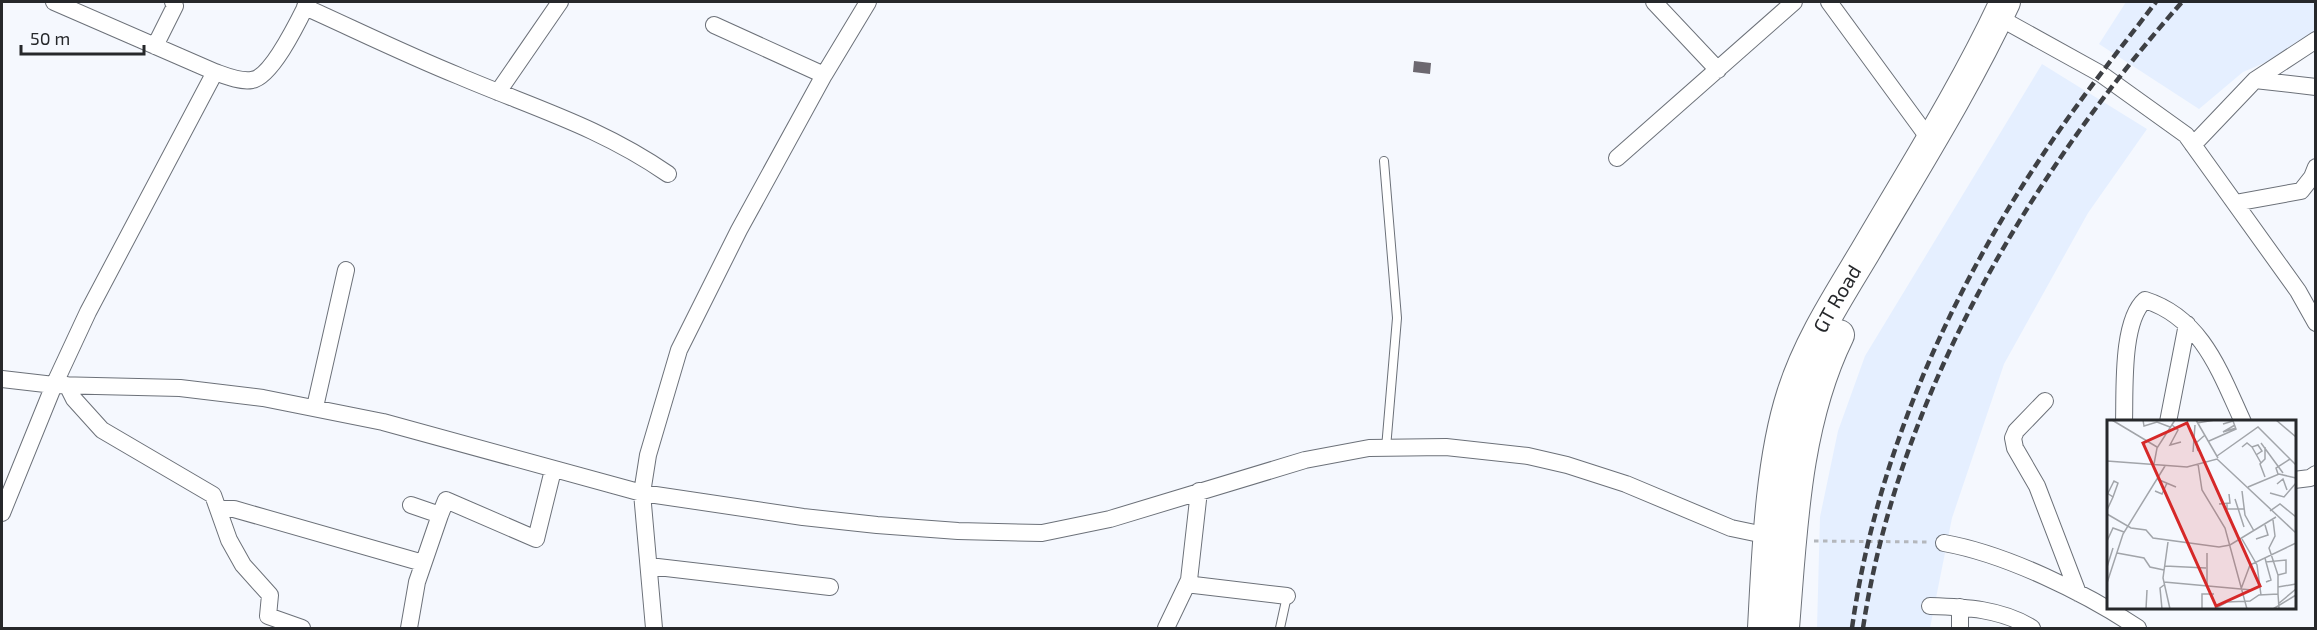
<svg xmlns="http://www.w3.org/2000/svg" width="2317" height="630" font-family="'Exo 2',sans-serif">
<rect width="100%" height="100%" fill="#f5f8fe"/>
<path fill="#e5efff" d="M2126,2H2315V41L2243,72L2199,109L2099,44Z
M2042,64L2147,129L2088,213L2004,364L1952,518L1930,628H1817L1820,517L1838,431L1865,356Z"/>
<path fill="#6c6870" d="M1414,61L1431,63L1430,74L1413,72Z"/>
<g fill="none" stroke-linecap="round" stroke-linejoin="round">
<g stroke="#6c7179" stroke-width="10">
<path id="lane" d="M1384,161L1397,318L1386,448
M1280,628L1287,596"/>
</g>
<g stroke="#6c7179" stroke-width="18">
<path id="street" d="M54,2L215,72
M1654,2L1718,70
M1829,2L1930,140
M305,7C356,30 407,55 459,76C534,108 600,127 668,174
M1998,17L2101,74L2186,135L2298,291L2316,323
M714,25L824,75
M155,46L175,6L173,2
M2255,80L2316,87
M498,92L560,2
M2193,145L2255,80L2316,40
M1617,158L1794,2
M2235,203L2301,191L2312,177L2316,167
M2,379L54,385L180,388L263,398L383,422L642,493L803,517L877,525L958,531L1042,533L1110,519L1305,460L1369,448L1446,447L1528,456L1567,465L1626,484L1731,528L1774,537
M67,385L74,399L102,430L213,495L229,540L243,565L270,595L268,616L302,628
M2045,401L2016,431L2013,438L2015,448L2037,486L2078,593
M315,407L346,270
M2124,422C2125,391 2121,321 2145,300C2202,318 2220,372 2243,422
M2168,422L2187,324
M2294,480L2310,478L2316,474
M1199,491L1189,580L1194,585L1287,596
M411,505L440,515L446,500L536,539L553,470
M219,509H234L423,563
M2,513L54,385L88,312L215,72C226,76 240,82 252,80C272,77 299,20 308,2
M1944,543C2006,554 2086,593 2138,628
M649,566L830,587
M1930,606C1965,607 2002,609 2032,628
M409,628L417,582L440,515
M654,628L642,493L648,455L679,350L739,230L824,75L868,2
M1166,628L1189,580
M1960,628V607"/>
</g>
<g stroke="#6c7179" stroke-width="32">
<g id="highway">
<path id="s1" d="M1763,628C1767,556 1770,462 1792,394C1808,343 1838,297 1865,252C1913,170 1965,88 2005,2"/>
<path d="M1784,628C1792,530 1795,425 1839,335"/>
</g>
</g>
<path stroke="#b4b7bc" stroke-width="3" stroke-dasharray="4.5 4.5" stroke-linecap="butt" d="M1814,541L1930,542"/>
<use href="#lane" stroke="#fff" stroke-width="8"/>
<use href="#street" stroke="#fff" stroke-width="16"/>
<use href="#highway" stroke="#fff" stroke-width="30"/>
<path stroke="#3e4044" stroke-width="4.5" stroke-dasharray="9 4.5" stroke-linecap="butt" d="M1852,628C1876,456 1952,287 2050,144C2083,95 2120,49 2156,2
M1863,628C1898,397 2029,175 2182,2"/>
</g>
<g text-anchor="middle" stroke-width="6" stroke-linejoin="round" paint-order="stroke">
<g font-size="20" fill="#26282b" stroke="#f5f8fe">
<text dy="7" stroke="none"><textPath href="#s1" startOffset="342">GT Road</textPath></text>
</g>
</g>
<g transform="translate(2107 420)">
<rect width="189" height="189" fill="#f5f8fe"/>
<path fill="none" stroke="#a2a5aa" stroke-width="1.5" d="M5,0L50,27M36,0L37,6L50,2L63,7M89,0L111,38M169,0L189,17M90,3L108,0M65,5L71,10L63,25L74,22M128,5L116,12L129,8M102,21L129,9L126,1L116,4M154,23L176,53M135,27L140,23L145,27L151,25L155,31L149,35M145,27L154,43M158,27V39L153,44L158,57M91,31L89,23L98,15M86,32L88,5M110,36L151,7L189,45M0,41L80,47L110,39L189,113M47,44L50,28L68,0M91,44L95,70L118,108L140,189M171,54L169,48L183,39M50,59L69,67M170,64L176,59L180,70M141,67L172,54L189,58M48,71L55,74L60,63M135,71L138,95L147,111M0,73L6,77L0,90M1,73L7,61L11,63L6,77M163,73L177,77L189,63M128,79L137,107M112,84L123,83L122,74M120,84V89H137M163,91L173,84L189,97M0,94L24,108L39,110L46,118L112,127L123,125L169,97M166,100L168,116L162,128L171,155V174M135,119L150,145L154,175M149,119L161,115L158,105M0,121L6,108L17,112M61,122L56,158L63,189M10,133L37,138L43,147L57,150M158,138L159,142L179,140V153L171,155M159,142L164,160L159,162M58,146L99,148M0,147L6,128M57,162L145,170M0,163L16,114L58,46M100,164V133M171,167L189,164M134,169L143,145L189,123M171,184L189,169M39,189L40,170M55,189L53,168L57,165M95,189V174H107M107,189L120,182L143,181L152,175L171,174L172,188M166,189L189,175"/>
<path fill="#d62828" fill-opacity="0.15" stroke="#d62828" stroke-width="3" d="M80,3L153,166L109,186L36,23Z"/>
<rect width="189" height="189" fill="none" stroke="#26282b" stroke-width="3"/>
</g>
<rect width="2317" height="630" fill="none" stroke="#26282b" stroke-width="6"/>
<path d="M21 45v9h123v-9" fill="none" stroke="#26282b" stroke-width="3"/>
<text x="30" y="45" font-size="18" fill="#26282b" stroke="#f5f8fe" stroke-width="4.5" paint-order="stroke">50 m</text>
</svg>
